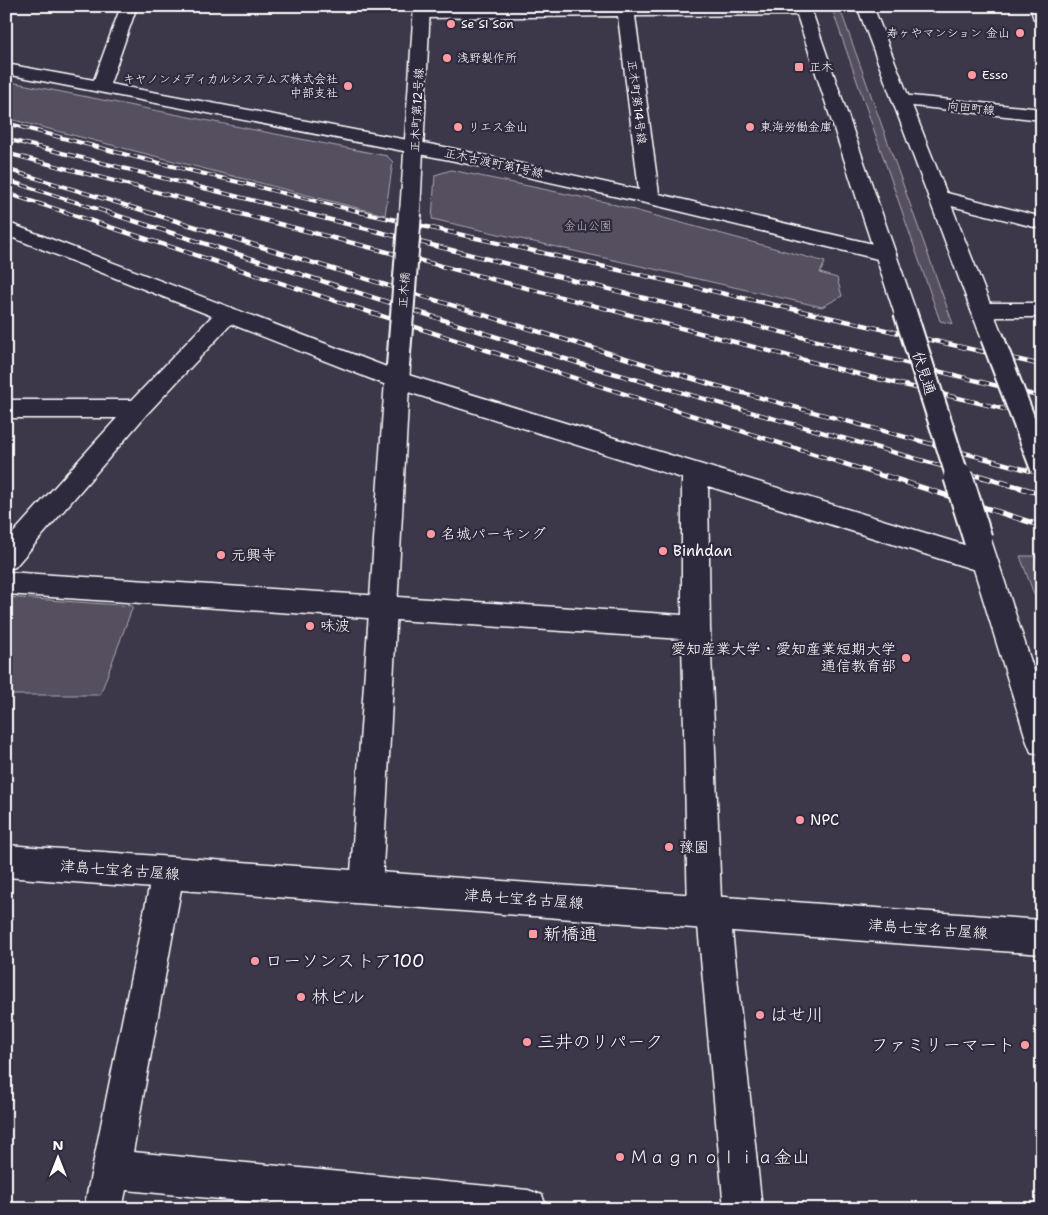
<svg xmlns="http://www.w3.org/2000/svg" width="1048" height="1215" font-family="'Shantell Sans','Klee One',sans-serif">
<rect width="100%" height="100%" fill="#3c3749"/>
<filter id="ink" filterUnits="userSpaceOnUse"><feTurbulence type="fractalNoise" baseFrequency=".02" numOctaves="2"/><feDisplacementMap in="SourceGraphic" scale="10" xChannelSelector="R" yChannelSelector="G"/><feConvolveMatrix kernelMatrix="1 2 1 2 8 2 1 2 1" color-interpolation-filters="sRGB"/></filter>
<g filter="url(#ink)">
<path fill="#555060" stroke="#aaa8b0" d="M831,6H839L953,324L940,321Z
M6,81L387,156L393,162L385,215L6,118Z
M451,170L605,202L825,262L820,273L837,278L842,296L822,307L432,219L435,175Z
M1020,556H1036L1042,572V616Z
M6,597L133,606L100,695H6Z"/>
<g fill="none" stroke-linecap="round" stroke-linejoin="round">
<g stroke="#fff" stroke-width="3">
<path id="minor" d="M121,6H137L110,84L450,148L639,190L618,16L422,18L416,16L414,13L416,10L810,7L812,10L804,15L635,16L659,194L886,247L893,249L896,254L893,259L886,261L650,204L450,160L6,74V64L94,80Z
M1030,6H1042V24L1034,19Z
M939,191L1042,217V229L932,201L929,197L932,193Z
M6,222L405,374L994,554L998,562L994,570L985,573L708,486L710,628L721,899L725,900L730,912L762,1209H724L698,926L693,924L688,912L682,639L6,594V572L682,615V478L389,386L231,324L146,415L15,567L6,570V541L117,418H6V400H132L212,316L6,235Z
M982,303H1042V317H982L974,315L971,310L974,305Z
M168,857L179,862L184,873L133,1152L528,1190L542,1195L547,1209H325L126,1190L122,1209H84L152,873L157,862Z"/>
</g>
<g stroke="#fff" stroke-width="3">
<path id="tertiary" d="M414,6H430L420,213L417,217L410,219L403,217L400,213Z
M901,95L1042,109V120L895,104L892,100L895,96Z
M398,358L406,360L410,366L382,887L378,898L366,903L354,898L350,887L386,366L390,360Z"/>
</g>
<g stroke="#fff" stroke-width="3">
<path id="secondary" d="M6,845L1042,920V954L6,877Z"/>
</g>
<g stroke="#fff" stroke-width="3">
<path id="trunk" d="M794,6H810L916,312L913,317L905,319L897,317L894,312Z
M857,6H873L1003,337L1000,342L992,345L984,342L981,337Z
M978,530L987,533L991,540L1042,695V755L1031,752L1027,742L965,540L969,533Z"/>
</g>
<use href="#minor" fill="#2f2a3d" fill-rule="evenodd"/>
<use href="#tertiary" fill="#2f2a3d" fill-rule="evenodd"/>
<use href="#secondary" fill="#2f2a3d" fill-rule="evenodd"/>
<use href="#trunk" fill="#2f2a3d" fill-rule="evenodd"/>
<g stroke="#fff" stroke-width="4">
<path id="rail-far2" d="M6,123L135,157L365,213
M6,139L304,213
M6,153L238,213
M6,169L151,213
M6,180L110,213
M6,193L68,213"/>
</g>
<g stroke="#fff" stroke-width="4.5">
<path id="rail-far1" d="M64,212L458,341L889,478
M106,212L581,364L984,478
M147,212L710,384L1042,474
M233,212L862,375L1042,418
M299,212L1042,397
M360,212L1042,365"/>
</g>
<g stroke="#fff" stroke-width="5.5">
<path id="rail" d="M886,476L1042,526
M980,476L1042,494"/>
</g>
<use href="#rail-far2" stroke="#2f2a3d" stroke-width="2.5" stroke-dasharray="8" stroke-linecap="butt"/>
<use href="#rail-far1" stroke="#2f2a3d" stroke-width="3" stroke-dasharray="9" stroke-linecap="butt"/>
<use href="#rail" stroke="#2f2a3d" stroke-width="4" stroke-dasharray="11" stroke-linecap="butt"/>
<g stroke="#fff" stroke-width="26" stroke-linecap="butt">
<path id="tertiary-bridge" d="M398,366L410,213"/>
</g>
<g stroke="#fff" stroke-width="26" stroke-linecap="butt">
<path id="trunk-bridge-far1" d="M905,312L958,478
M992,337L1042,468"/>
</g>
<g stroke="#fff" stroke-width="32" stroke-linecap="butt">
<path id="trunk-bridge" d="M958,476L978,540"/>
</g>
<use href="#tertiary-bridge" stroke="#2f2a3d" stroke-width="22"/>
<use href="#trunk-bridge-far1" stroke="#2f2a3d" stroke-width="22"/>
<use href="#trunk-bridge" stroke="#2f2a3d" stroke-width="28"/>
</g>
</g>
<g fill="#ff9aa2" stroke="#2f2a3d" stroke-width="2">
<circle cx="451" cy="24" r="5"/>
<circle cx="1020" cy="33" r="5"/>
<circle cx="447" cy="58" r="5"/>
<rect x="794" y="62" width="10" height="10" rx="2.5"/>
<circle cx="972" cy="75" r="5"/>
<circle cx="348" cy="86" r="5"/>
<circle cx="458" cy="127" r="5"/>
<circle cx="750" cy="127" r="5"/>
<circle cx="431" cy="534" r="5"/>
<circle cx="663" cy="551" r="5"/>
<circle cx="221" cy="555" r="5"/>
<circle cx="310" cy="626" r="5"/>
<circle cx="906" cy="658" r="5"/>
<circle cx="800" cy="820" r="5"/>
<circle cx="669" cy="847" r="5"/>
<rect x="528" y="929" width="10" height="10" rx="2.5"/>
<circle cx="255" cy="961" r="5"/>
<circle cx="301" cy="997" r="5"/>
<circle cx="760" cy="1015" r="5"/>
<circle cx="527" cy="1042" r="5"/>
<circle cx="1025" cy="1045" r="5"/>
<circle cx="620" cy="1157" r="5"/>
</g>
<g text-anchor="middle" stroke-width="4.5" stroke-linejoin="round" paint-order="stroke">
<g font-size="12" fill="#fff" stroke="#2f2a3d" text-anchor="start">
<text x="461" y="28">Se Si Son</text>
<text x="1010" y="37" text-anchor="end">寿ヶやマンション 金山</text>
<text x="457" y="62">浅野製作所</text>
<text x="809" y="71">正木</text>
<text x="982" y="79">Esso</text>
<text x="338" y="83" text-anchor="end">キヤノンメディカルシステムズ株式会社<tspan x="338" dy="14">中部支社</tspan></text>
<text x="468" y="131">リエス金山</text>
<text x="760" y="131">東海労働金庫</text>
</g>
<g font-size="12" fill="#fff" stroke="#2f2a3d">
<text transform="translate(637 102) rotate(83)" y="4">正木町第14号線</text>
<text transform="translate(971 108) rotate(6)" y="4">向田町線</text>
<text transform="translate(417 110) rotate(-87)" y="4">正木町第12号線</text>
<text transform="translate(494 163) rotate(12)" y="4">正木古渡町第1号線</text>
<text transform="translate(404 290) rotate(-86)" y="4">正木橋</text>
</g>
<g font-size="12" fill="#bbb9bf" stroke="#2f2a3d">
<text x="588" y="230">金山公園</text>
</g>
<g font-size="15" fill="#fff" stroke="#2f2a3d">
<text transform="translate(924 373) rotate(72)" y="5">伏見通</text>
<text transform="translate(120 870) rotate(4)" y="5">津島七宝名古屋線</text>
<text transform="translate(524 899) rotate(4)" y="5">津島七宝名古屋線</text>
<text transform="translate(928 929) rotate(4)" y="5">津島七宝名古屋線</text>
</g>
<g font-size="15" fill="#fff" stroke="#2f2a3d" text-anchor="start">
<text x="441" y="539">名城パーキング</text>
<text x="673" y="556">Binhdan</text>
<text x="231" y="560">元興寺</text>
<text x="320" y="631">味波</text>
<text x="896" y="654" text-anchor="end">愛知産業大学・愛知産業短期大学<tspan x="896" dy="17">通信教育部</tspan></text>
<text x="810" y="825">NPC</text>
<text x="679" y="852">豫園</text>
</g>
<g font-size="18" fill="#fff" stroke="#2f2a3d" text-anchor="start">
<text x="543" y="940">新橋通</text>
<text x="265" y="967">ローソンストア100</text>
<text x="311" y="1003">林ビル</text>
<text x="770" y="1021">はせ川</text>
<text x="537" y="1048">三井のリパーク</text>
<text x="1015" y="1051" text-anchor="end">ファミリーマート</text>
<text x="630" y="1163">Ｍａｇｎｏｌｉａ金山</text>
</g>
</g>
<rect width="1048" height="1215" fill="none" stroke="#2f2a3d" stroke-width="25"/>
<rect x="12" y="12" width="1023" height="1190" fill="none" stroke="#fff" stroke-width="2" filter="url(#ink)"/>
<g transform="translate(58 1158)" stroke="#2f2a3d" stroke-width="4" paint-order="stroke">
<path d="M0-4L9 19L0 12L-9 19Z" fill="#ffffff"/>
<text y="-8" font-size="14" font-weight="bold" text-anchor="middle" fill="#ffffff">N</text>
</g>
</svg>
